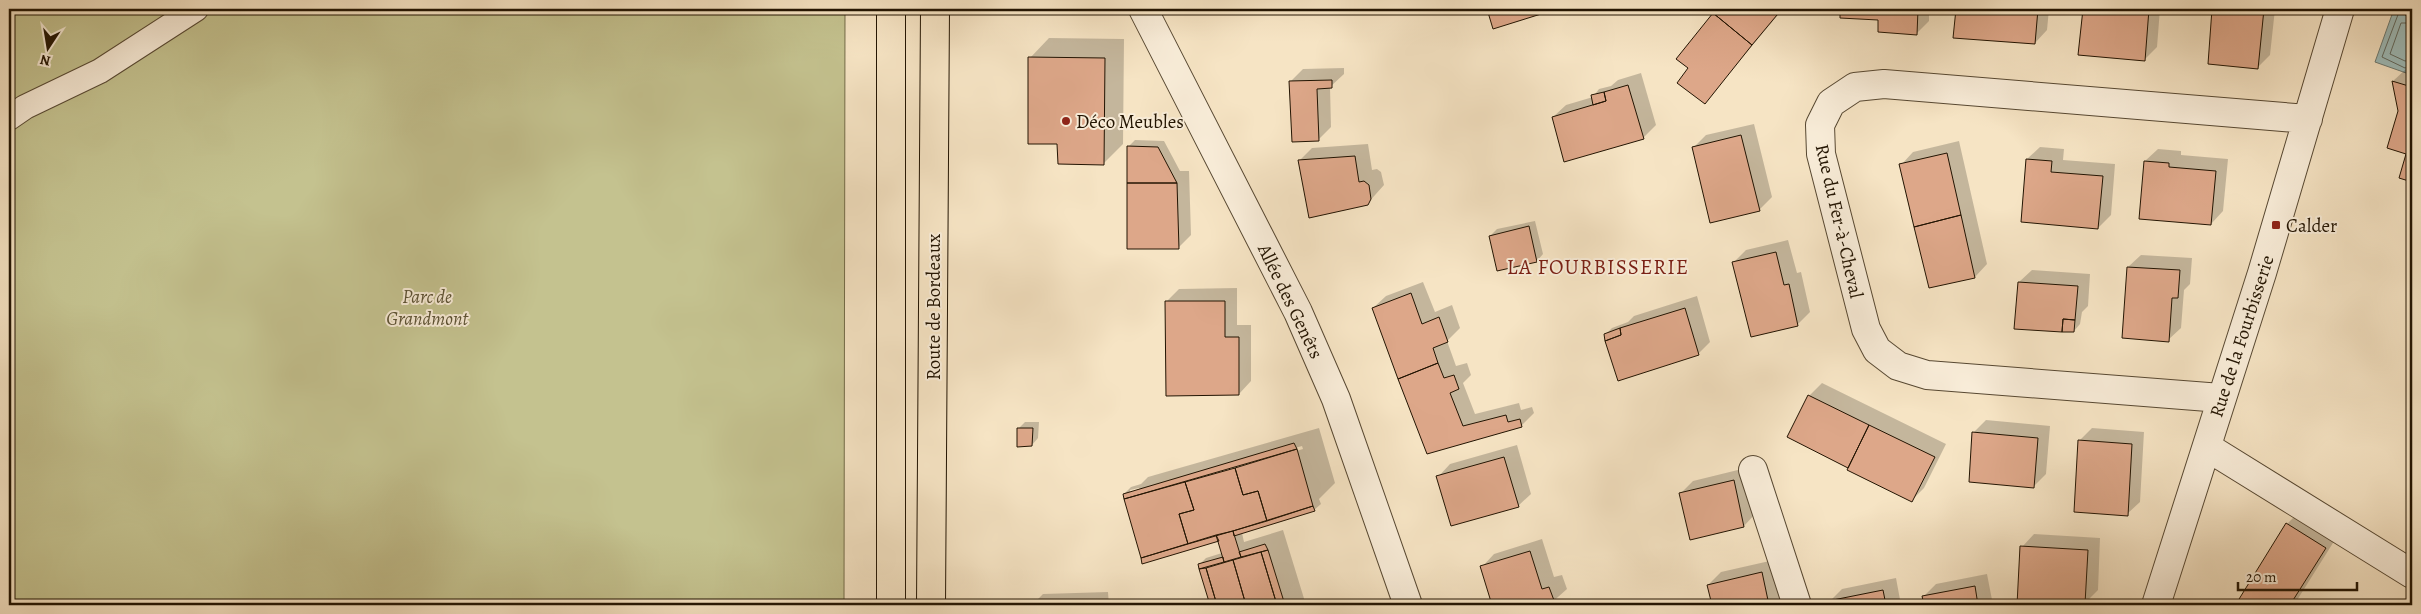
<svg xmlns="http://www.w3.org/2000/svg" width="2421" height="614" font-family="Alegreya,serif">
<rect width="100%" height="100%" fill="#f6e4c4"/>
<filter id="stains"><feTurbulence type="fractalNoise" baseFrequency=".004" numOctaves="4"/><feColorMatrix values="0 0 0 0 .2 0 0 0 0 .09 0 0 0 0 .02 0 0 0 .5 -.17"/></filter>
<radialGradient id="worn" r=".72"><stop offset=".6" stop-color="#630" stop-opacity="0"/><stop offset="1" stop-color="#630" stop-opacity=".3"/></radialGradient>
<path fill="#c4c28f" stroke="#736b48" d="M9,9H845L844,605H9Z"/>
<path fill="#9ebdbb" stroke="#6c7971" d="M2394,9L2412,13V65L2409,74L2375,62Z"/>
<path fill="#0003" fill-rule="evenodd" d="M1488,9H1552L1494,27Z
M1718,9H1783L1705,102L1690,68L1678,59Z
M1842,9H1929V21L1916,34L1880,19L1841,16Z
M1957,9H2049L2047,30L2035,43L1955,37Z
M2084,9H2160L2157,47L2144,60L2080,54Z
M2214,9H2275L2270,55L2257,68L2209,63Z
M1049,38L1124,39L1123,144L1104,163L1059,143L1030,58Z
M1344,68V74L1330,87L1331,127L1318,140L1291,81L1303,69Z
M2406,69L2412,71V180L2400,177L2408,153L2393,81Z
M1641,73L1656,125L1644,137L1565,160L1553,117L1566,105L1593,97L1599,89L1611,86L1618,80Z
M1754,124L1772,197L1759,210L1693,148L1706,135Z
M1135,140L1164,141L1180,171H1189L1191,235L1178,248L1128,147Z
M1959,141L1987,264L1975,277L1901,165L1913,152Z
M1368,144L1372,170L1377,169L1381,172L1384,185L1367,204L1300,160L1312,148Z
M2040,147L2064,149L2063,160L2115,164L2111,215L2098,228L2027,159Z
M2158,149L2181,151V155L2228,159L2223,211L2211,224L2145,161Z
M1535,221L1543,254L1537,261L1498,270L1490,236L1497,229Z
M1788,240L1797,273L1801,272L1810,312L1797,325L1733,263L1746,250Z
M2141,255L2192,258L2190,284L2184,290L2181,328L2168,340L2128,267Z
M2032,270L2090,274L2088,306L2082,312L2080,324L2074,331L2019,282Z
M1423,282L1435,312L1452,305L1460,328L1447,341L1456,366L1467,363L1471,375L1463,383L1475,414L1519,403L1521,410L1532,407L1534,413L1521,426L1428,452L1373,308L1386,296Z
M1237,288V325H1251V381L1239,394L1167,301L1179,289Z
M1697,296L1710,342L1698,354L1605,335L1612,328L1628,322L1634,316Z
M1822,383L1946,444L1924,488L1911,501L1788,436L1809,396Z
M1986,420L2050,426L2046,474L2034,486L1973,433Z
M1025,422H1039L1038,438L1032,445L1018,429Z
M1319,428L1335,483L1319,499L1321,504L1314,510L1242,533L1244,542L1283,530L1306,605H1211L1199,565L1206,558L1222,553L1220,539L1143,563L1124,494L1131,487L1141,484L1148,477ZM1302,446L1303,449L1151,493V490ZM1139,488L1140,490L1130,493V490Z
M2092,428L2144,432L2140,502L2127,514L2079,441Z
M1517,445L1531,494L1518,506L1438,477L1450,464Z
M1746,468L1756,513L1744,526L1691,538L1680,494L1693,481Z
M2299,512L2338,535L2294,605H2242L2238,603L2287,524Z
M2034,534L2100,538L2098,590L2085,603L2054,601L2049,605H2018L2022,547Z
M1542,539L1554,577L1562,575L1567,589L1549,605H1494L1482,567L1494,554Z
M1774,560L1783,605H1713L1708,585L1721,572Z
M1987,574L1993,605H1925L1923,597L1936,584Z
M1896,578L1901,605H1830L1829,602L1842,589Z
M1108,592L1109,605H1032L1043,594Z"/>
<g fill="none" stroke-linecap="round" stroke-linejoin="round">
<path stroke="#60685e" stroke-width="1" d="M2412,17L2405,15L2401,11L2399,12L2382,57L2405,68L2412,66
M2412,23H2401L2390,54L2405,61L2412,60"/>
</g>
<path fill="#dda789" stroke="#221402" d="M1487,9H1557L1493,29Z
M1717,9H1782L1752,45L1713,13Z
M1840,9H1918L1917,35L1878,32V20L1840,18Z
M1956,9H2038L2035,44L1953,38Z
M2083,9H2149L2145,61L2078,55Z
M2212,9H2264L2258,69L2208,64Z
M1713,13L1752,45L1705,104L1677,83L1688,68L1676,59Z
M1028,57L1105,58L1104,165L1058,164L1057,144H1028Z
M1332,80V88L1317,89L1319,141L1292,142L1289,81Z
M2392,81L2412,87V182L2399,178L2406,154L2387,148L2398,111Z
M1628,85L1644,139L1564,162L1552,117L1606,101L1604,92Z
M1604,92L1606,101L1593,105L1591,95Z
M1741,135L1760,211L1710,223L1692,147Z
M1127,146L1158,147L1177,183H1127Z
M1947,153L1961,215L1914,227L1899,164Z
M1355,156L1359,182L1364,181L1369,185L1371,199L1368,205L1309,218L1298,160Z
M2026,159L2052,161L2051,172L2103,176L2098,229L2021,222Z
M2144,161L2169,163V167L2216,171L2211,225L2139,219Z
M1127,183H1177L1179,249H1127Z
M1961,215L1975,278L1929,288L1914,227Z
M1529,226L1537,262L1497,271L1489,236Z
M1776,252L1784,285L1789,284L1798,326L1751,337L1732,262Z
M2127,267L2180,270L2178,298H2172L2169,342L2122,338Z
M2018,282L2078,286L2075,320L2063,319L2062,332L2014,329Z
M1411,293L1422,324L1439,317L1448,342L1433,348L1438,363L1398,379L1372,308Z
M1165,301H1225V337H1239V395L1166,396Z
M1685,308L1699,355L1618,381L1605,341L1621,335L1620,328Z
M2063,319L2075,320L2074,332H2062Z
M1620,328L1621,335L1605,341L1604,334Z
M1438,363L1444,378L1454,375L1459,389L1450,393L1463,426L1506,415L1508,422L1520,419L1522,427L1427,454L1398,379Z
M1808,395L1869,425L1848,468L1787,437Z
M1869,425L1935,457L1912,502L1847,470Z
M1017,428H1033L1032,446L1017,447Z
M1972,432L2038,438L2034,488L1969,482Z
M2078,440L2132,444L2128,516L2074,512Z
M1294,443L1297,449L1124,499L1123,494Z
M1297,449L1313,506L1267,521L1258,491L1243,495L1235,468Z
M1504,457L1519,507L1451,526L1436,476Z
M1235,468L1243,495L1258,491L1267,521L1188,544L1179,514L1194,510L1185,482Z
M1734,480L1744,527L1690,540L1679,493Z
M1185,482L1194,510L1179,514L1188,544L1141,558L1124,499Z
M1313,506L1315,511L1234,536L1233,531Z
M2286,523L2326,548L2290,605L2236,604Z
M1233,531L1241,557L1224,562L1216,535Z
M1216,535L1219,541L1142,564L1141,558Z
M1265,544L1268,550L1241,557L1239,552Z
M2020,546L2088,550L2085,604L2046,602L2045,605H2017Z
M1268,550L1285,605H1277L1261,552Z
M1530,551L1542,589L1549,587L1555,603L1549,605H1492L1480,566Z
M1261,552L1277,605H1246L1233,560Z
M1223,557L1224,562L1199,569L1198,564Z
M1233,560L1246,605H1217L1206,568Z
M1206,568L1217,605H1210L1199,569Z
M1762,572L1769,605H1712L1707,585Z
M1975,586L1978,605H1924L1922,596Z
M1883,590L1886,605H1829L1828,601Z"/>
<g fill="none" stroke-linecap="round" stroke-linejoin="round">
<g stroke="#574832" stroke-width="26">
<path id="lane" d="M9,118L25,107L100,71L196,9"/>
</g>
<g stroke="#574832" stroke-width="30">
<path id="street" d="M1143,9L1298,312L1336,399L1408,605
M2221,398L1927,375L1898,366L1877,350L1866,329L1821,154L1820,125L1831,103L1855,87L1884,84L2308,119
M2207,447L2412,574
M1753,470L1797,605
M2156,605L2262,273L2340,9"/>
</g>
<g stroke="#221402" stroke-width="30">
<path id="primary" d="M891,9V605
M931,605L935,9"/>
</g>
<use href="#lane" stroke="#f9edd9" stroke-width="24"/>
<use href="#street" stroke="#f9edd9" stroke-width="28"/>
<use href="#primary" stroke="#f6e4c4" stroke-width="28"/>
</g>
<g fill="#8f2418" stroke="#f9edd9" stroke-width="2">
<circle cx="1066" cy="121" r="5"/>
<rect x="2271" y="220" width="10" height="10" rx="2.5"/>
</g>
<g text-anchor="middle" stroke-width="4" stroke-linejoin="round" paint-order="stroke">
<g font-size="19" fill="#221402" stroke="#f9edd9" text-anchor="start">
<text x="1076" y="128">Déco Meubles</text>
<text x="2286" y="232">Calder</text>
</g>
<g font-size="19" fill="#221402" stroke="#f9edd9">
<text transform="translate(1840 221) rotate(77)" y="7">Rue du Fer-à-Cheval</text>
<text transform="translate(1291 301) rotate(64)" y="7">Allée des Genêts</text>
<text transform="translate(933 307) rotate(-90)" y="7">Route de Bordeaux</text>
<text transform="translate(2241 336) rotate(-72)" y="7">Rue de la Fourbisserie</text>
</g>
<g font-size="19" font-style="italic" fill="#5b5133" stroke="#f9edd9">
<text x="427" y="303">Parc de<tspan x="427" dy="22">Grandmont</tspan></text>
</g>
<g font-size="21" letter-spacing="1" fill="#7a1f14" stroke="#f9edd9">
<text x="1598" y="274">LA FOURBISSERIE</text>
</g>
</g>
<rect width="2421" height="614" fill="none" stroke="#f6e4c4" stroke-width="30"/>
<rect x="10" y="10" width="2401" height="594" fill="none" stroke="#221402" stroke-width="2.5"/>
<rect x="15" y="15" width="2391" height="584" fill="none" stroke="#221402"/>
<g transform="translate(48 48) rotate(192)" stroke="#f9edd9" stroke-width="4" paint-order="stroke">
<path d="M0-4L9 19L0 12L-9 19Z" fill="#221402"/>
<text y="-8" font-size="14" font-weight="bold" text-anchor="middle" fill="#221402">N</text>
</g>
<path d="M2238 582v8h119v-8" fill="none" stroke="#221402" stroke-width="2.5"/>
<text x="2246" y="582" font-size="15" fill="#221402" stroke="#f9edd9" stroke-width="4" paint-order="stroke">20 m</text>
<rect width="100%" height="100%" filter="url(#stains)"/>
<rect width="100%" height="100%" fill="url(#worn)"/>
</svg>
